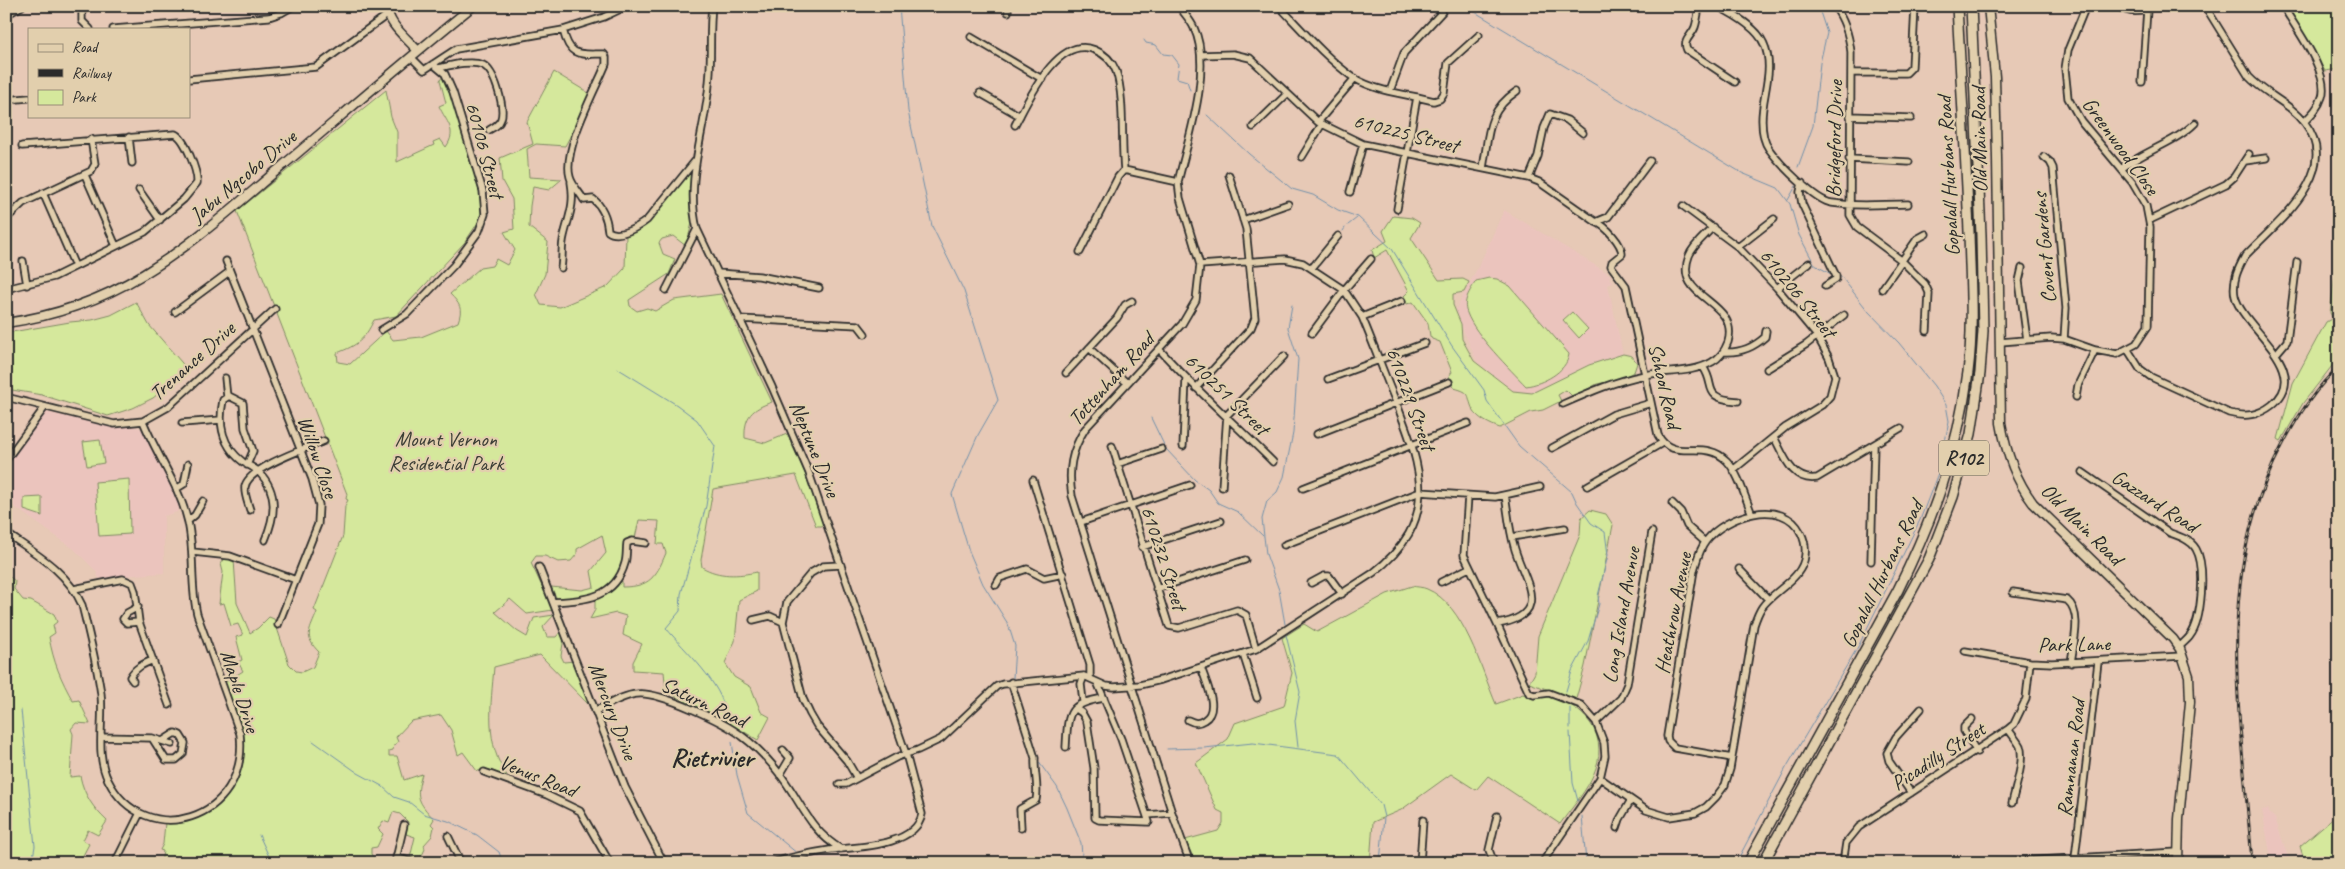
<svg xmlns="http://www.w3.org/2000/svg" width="2345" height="869" font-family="Caveat,sans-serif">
<rect width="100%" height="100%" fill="#e7c9b6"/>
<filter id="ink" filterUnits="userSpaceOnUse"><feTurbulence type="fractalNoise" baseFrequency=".02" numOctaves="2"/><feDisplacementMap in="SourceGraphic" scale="10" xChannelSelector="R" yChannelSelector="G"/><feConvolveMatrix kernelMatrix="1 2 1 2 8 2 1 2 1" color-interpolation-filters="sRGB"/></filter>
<g filter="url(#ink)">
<path fill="#ebc4bd" d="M1504,210L1611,275L1609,278L1614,282L1608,285L1623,354L1589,365L1532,393L1513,391L1477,362L1455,311L1481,261Z
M46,412L115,428L134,426L142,429L180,506L177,512L164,516V573L119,576L100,581L96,571L74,549L6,501V464Z
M2268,809L2270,814L2275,818L2290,863H2272L2262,810Z"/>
<path fill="#d5e89c" stroke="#808a64" d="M2287,6H2339V69L2325,71Z
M554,72L592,95L565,146L536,144L527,149L529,177L562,179L549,190L533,187L530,206L529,227L548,242L545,274L536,294L541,305L560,307L607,287L625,268L626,235L645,226L691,168L692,223L686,246L673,236L662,239L659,243L663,254L675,259L669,274L629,300L630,306L637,311L647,308L655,311L674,300L721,294L772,402C752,409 744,416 745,438L765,443L787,434L805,473L823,522L822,526H816L796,475L713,489L701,560L702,567C719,577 738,576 757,572V591L739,600L735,641L725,663L734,677L751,687L761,712L770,717L758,740L719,717L666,692L664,672L633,670V662L642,644L623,635L626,616L616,613L590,619L595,610V600C606,595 613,588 622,581V587C650,587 656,577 666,553L663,544H657L659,521L639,520L635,538L629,537C615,591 611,594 557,599L551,587L582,590L594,587L591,571L606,553L602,535L577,549V554L571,561L558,562L545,556H536L531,563L553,610L527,614L510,599L495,612L517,631L527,637L534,618L554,615L543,627L547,637H556L561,631L564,637L561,656L564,662L574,661L589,705L540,655L494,667C491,705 484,744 508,777L490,770L477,771L463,752L458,755L451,730L441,715L411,721L396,737L398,742L394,745L393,750L389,751V756H397L404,780L422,774C415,797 418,802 434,819L431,824L434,827L432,836L424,845L425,849L419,862L410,858L415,837L406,834L408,822L400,814L393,812L389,823L383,821L378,829L383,834L377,847L371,848V854L377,863H161L163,851L160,850L163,844L165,823C209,827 247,788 244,745C242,723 231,702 224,683L243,671L238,662L242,660L236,637L243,635L238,624L231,626L224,603L219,604L223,572L221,564L226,557L234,560L237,603L250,633L258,628L269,617L274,619L289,664L296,671L302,672L313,667L319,652C303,636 310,631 317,612L314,610L343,536L345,506L348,500L346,499L347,494L237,211L386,90L391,117L397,132V162L434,145L433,142L440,139L446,147C458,130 446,122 439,106L446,103L440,80L444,75L479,185L482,200L481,218L465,242L396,316L374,320C364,340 358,345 337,353L338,362L350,364L386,331L393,340L421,337L458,322C463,308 460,304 450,294L480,268L492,266L496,259L507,265L515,250L504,232L514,229L512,199L502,181L500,158L533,144L527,122Z
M1393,216L1412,218L1420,223L1411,238L1439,280L1463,279L1469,282L1464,292L1453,294V305L1461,324L1462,339L1474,361L1513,391L1532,393L1589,365L1623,354L1632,356L1637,363L1634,372L1617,380L1597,384L1573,397L1566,390L1558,395L1561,401L1543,410L1531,412L1500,428C1491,425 1478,419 1473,410C1466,395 1473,393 1454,388L1449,376L1452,372L1440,342L1432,339L1430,336L1428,323L1413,302L1407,304L1404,296L1409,291L1387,250L1374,258L1372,250L1387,241L1383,231Z
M2339,242V357L2303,403L2281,441L2278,439L2293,383L2326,322L2333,318L2330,313Z
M1489,278L1497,279L1510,286L1569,354C1567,372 1542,384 1526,386C1510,369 1475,335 1467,313C1462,301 1470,291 1476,281Z
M136,302L149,325L188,370L153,398L133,408L108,416L42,395L6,389V333L70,322L92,320L111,315Z
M1572,312L1588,329L1579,338L1563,320Z
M100,440L104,463L87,466L83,442Z
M129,479L130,534L99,536L95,482Z
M42,497V516L24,510V498Z
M1590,510L1606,514L1613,525L1585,666L1576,699L1529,683L1535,673L1538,636L1580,535L1581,518Z
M6,574L15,581L14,589L23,600L31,601L54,614L57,622L53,625L55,633L49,637C53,661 61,680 73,701L79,700L90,724L76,723L71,729L73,734L70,777L80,776C84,795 93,808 107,821L98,835L88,830L83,840L89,844L79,863H6Z
M1412,586C1416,587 1423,587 1427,589C1464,604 1481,669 1496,704L1523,694L1534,699C1544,693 1557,698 1567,703C1578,709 1588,718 1594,729C1611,766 1580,796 1560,824L1488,776L1476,790L1451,774L1401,810L1373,822L1370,863H1196L1185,840L1218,831L1223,823V813L1217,810L1196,763L1228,739L1235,723L1284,706L1292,673L1282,638L1304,624L1317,632L1387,594Z
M2336,815H2339V863H2305L2300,846Z"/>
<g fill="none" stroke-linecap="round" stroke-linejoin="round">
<path stroke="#7190aa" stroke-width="1" d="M899,6L908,111L932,226L964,291L998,400L978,435L952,494L969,551L983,584L1008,624L1015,646L1013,678
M1465,6L1742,173L1778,188L1790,204L1799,235L1815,265L1833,275
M1144,40L1146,43L1156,45L1163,54L1172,55L1179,64L1177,78L1187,81L1190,90
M1207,115L1249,154L1292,189L1313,195L1338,210L1358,217L1392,249L1452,346L1484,390L1487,401L1519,446L1572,492L1577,503L1591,523L1605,532L1608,555L1598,596L1599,604L1588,641L1572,671L1566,691
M1798,167L1813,126L1820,63L1827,33L1818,6
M1788,200L1796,186
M1348,225L1357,218
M1343,231L1345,228
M617,368L677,405L697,420L715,446L706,506L681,594L680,611L666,628C685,651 722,683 726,714
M1151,418L1166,449L1195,480L1209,490L1218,503L1238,512L1263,536
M1285,624L1279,590L1266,554L1262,519L1267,501L1277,492L1284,477L1293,433L1298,359L1288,328L1292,305
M1286,635L1300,692L1295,721L1298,747
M1570,708V728
M21,710L35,846L32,863
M1570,732L1573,783L1578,801
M313,741L358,773L382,786L394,797L409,802L424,814L448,821L477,835L499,852L503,863
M732,742L737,775L748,813L798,854
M1204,748L1253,743L1338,754L1381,805L1384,817L1380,863
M1167,749L1202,748
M1038,761L1057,787L1067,808L1081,843L1082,855L1075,863
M1582,816L1586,863
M259,835L272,863
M803,858L809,863
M1736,863L1786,768L1859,645L1920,520L1940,468L1949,421L1946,405L1934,386L1899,343L1868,311L1840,275"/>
<g stroke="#2b2b2b" stroke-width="9">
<path id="street" d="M82,6V21L90,29
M712,6C709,32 712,58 709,84C705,132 685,180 697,229L772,387L809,473L906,754L922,814C916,847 855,847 830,850C810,853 791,857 772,863
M1008,6V12
M1179,6C1184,14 1190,19 1194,28C1213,68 1188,139 1178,182L1180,198L1200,265L1196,300L1182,324L1085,429C1071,451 1068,470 1072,496L1172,813L1190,863
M1279,6C1303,31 1326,58 1354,78C1372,89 1396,93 1417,97L1397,209
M1699,6C1698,13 1697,21 1695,27C1692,36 1682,40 1687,50L1735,82
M1717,6C1733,14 1757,27 1764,44C1775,69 1762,94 1762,120C1762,129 1763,141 1769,149C1779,163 1815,201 1832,203C1856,207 1884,204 1908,204
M1834,6C1845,20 1849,35 1851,52L1850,215L1857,227L1901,260L1925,284L1929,293L1927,331
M2117,6C2129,13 2142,13 2154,6
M2283,6C2295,28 2330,72 2322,97C2319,107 2312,114 2304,122
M6,15L22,6
M113,29L269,17L281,13L293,6
M563,30C570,58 579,54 604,54L606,57V64C595,91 562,150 570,177C572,185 580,193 584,200L593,199C603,207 607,219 608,231C619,239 638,227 647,220L695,161
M971,37L1042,79
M1201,55L1233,54L1250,58L1318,122L1363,144L1529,178L1539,182L1596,222L1608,217L1650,161
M411,57L424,70L456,49L563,30L604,17L627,6
M439,68C452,65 471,60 483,65C495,71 505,107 501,119C499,125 494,127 489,130
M1851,73H1906L1912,67L1915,6
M189,79L316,67L387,15
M2142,82L2147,10
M1390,91L1404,53L1442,12
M980,93L1020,116
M1417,97L1434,101L1440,99L1444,93L1448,63L1479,35
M6,100L29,98
M1850,116L1911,118
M1318,122L1355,78
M1015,125C1029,99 1058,34 1095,50C1105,54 1112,61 1116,71C1125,97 1121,141 1124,170L1178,182
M1253,127L1287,94
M129,137L132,163
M1302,157L1322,124
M2044,157L2050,162L2053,168L2066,308L2064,339
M1849,159L1909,162
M2245,161L2266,158
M1483,168C1489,134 1486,112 1517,91
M2121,169C2144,151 2175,143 2195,123
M85,175L116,246
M1529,178L1538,156L1544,128L1550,114L1567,120L1583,133
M1802,183L1800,192L1802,204L1836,276V279L1825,286
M139,190L160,220
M1350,192L1363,144
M43,193L75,266
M1683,206L1738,247L1777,288L1817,336L1829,358L1835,376L1830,396L1822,405L1786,427L1733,470
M6,219L23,203L91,171L95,164L91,139
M1243,220L1288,204
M2150,220L2226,184L2234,177L2249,154
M1596,222C1606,226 1622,244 1622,254L1612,262L1611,266L1626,286L1658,435C1673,464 1704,437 1727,461C1739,474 1745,498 1752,514
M1738,247L1774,219
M1080,252L1118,177L1124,170
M23,261L27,285
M226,261L312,479L319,505L318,524L278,625
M561,268C563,257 561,247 564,236C569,215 575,205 571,182
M1312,268L1338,236
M2022,268L2019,281L2027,340
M717,273L759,276L819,288
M1777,288L1809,263
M6,289L54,277L145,232L184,199L197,183C198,172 185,138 175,134L22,146
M1882,289L1917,239L1926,234
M666,290L697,229
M175,312L229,272
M1362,317L1402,301
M739,319L858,325L865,334
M381,330L407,314L454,265L479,231L485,214L483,191L453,92L445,74L433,64
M1312,333L1344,290L1371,259
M2000,342L2051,338L2064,339L2095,350L2117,354L2136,344L2148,326L2150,227L2146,206L2132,182L2081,121L2068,98L2065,69L2068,50L2086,6
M1089,348L1127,383
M1159,349C1195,389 1235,424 1273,462
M2128,350L2140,369L2151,377L2229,413C2245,417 2258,416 2272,405C2315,370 2242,328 2235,296C2232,281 2238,269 2245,256C2276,223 2343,173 2305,123C2291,104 2265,94 2249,77L2205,6
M1724,352C1740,353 1753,348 1765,337L1766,331
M2276,354L2287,341L2297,262
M1703,367C1717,386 1700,398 1738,401
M1767,369L1807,344L1844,315
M1066,373L1117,318L1125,305L1132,301
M225,378L227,397
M1328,379L1425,343
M1196,388L1251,328L1255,318L1246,229L1229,175
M6,397L114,424L143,421L168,407L275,309
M2076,397L2078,385L2095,350
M1563,404C1590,392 1615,381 1645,375C1666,371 1694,373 1712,362C1720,358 1725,350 1728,342C1740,299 1672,300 1689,256C1693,245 1705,236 1713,227
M182,423L221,420
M1317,434L1449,382
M1774,437C1784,456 1792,482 1817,478L1901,428
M1112,446L1169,626L1179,628L1237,610L1246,615L1256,649
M1183,446L1186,379
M1552,448L1614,414L1651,403
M6,460L45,407
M1117,464L1162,449
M247,465L253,451L245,428L243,403L229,396L223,400C218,425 222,446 243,462C248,465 255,468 259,472C279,493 275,516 265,540
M2082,472L2170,533C2179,536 2191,540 2196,549C2206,566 2202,621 2190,636C2187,640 2182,644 2179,647
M1033,480L1090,665V677
M1587,486L1662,443
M1222,487L1227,415L1284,356
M1303,488L1468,423
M176,489L184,484L188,464
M1468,496L1464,555L1497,624C1555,615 1522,578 1514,546C1509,529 1508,512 1505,495
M1672,503L1681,512L1687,526L1705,542
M250,510C248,503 244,494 245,487C247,468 307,448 324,441
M188,521L195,515L203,501
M1081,522L1190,485
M6,533C36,554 67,571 82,605C89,634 97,665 101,694C104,723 95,754 108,780C144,852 250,821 240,734L197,614C190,584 195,553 188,522C180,487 156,454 143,421
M1512,537L1565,528
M1284,545L1420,492L1495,497L1540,487
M1142,547L1221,521
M193,552L230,556L296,580
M1871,561L1874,445
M841,565L823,566L811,573L787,602L783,622L803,699L810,714L817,726L847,761L857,778
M539,567L625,787L664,863
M1739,569L1768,599
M1441,582L1469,568
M1311,583L1324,576H1329L1342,594
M996,585L1000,578L1027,569L1044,578L1063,574
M74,589L123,579L132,583L135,591L139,622L169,705
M1156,589L1245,560
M2013,592L2067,600C2083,613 2073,644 2071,663
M553,602C584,600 615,599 625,563C627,556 626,550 627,543L632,541L646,543
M138,607L127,613L123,619L127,623L139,622
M753,620L770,616L783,622
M1497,624L1529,693L1534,695L1549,693L1581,705L1596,722L1604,743L1605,756L1600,778L1542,863
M1965,651L2030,662L2052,663L2183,656
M1243,654L1257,698
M133,681L130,677C135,668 143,664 153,660
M1011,682L1035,758C1034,772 1039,787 1036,800L1020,809L1021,828
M1083,701L1081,684L1084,676
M1075,708L1082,713L1087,722L1094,768L1095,818L1099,820L1149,822L1121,739L1097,682
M595,711C608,705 623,695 637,694C659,691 724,722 742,736C757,747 770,761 782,777C802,804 810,831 841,849
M1972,719L1964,727V731L1977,752
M1188,720C1194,723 1198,724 1204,720C1221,710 1205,681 1201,667
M1596,722L1621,698L1627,684L1652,532
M2008,729C2012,735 2017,740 2020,746C2025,760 2015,789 2012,803
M101,737L152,738L172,744
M152,738L166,760H176L183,754L185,743L180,735L175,733L164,740
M1066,747C1068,712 1067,704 1104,698
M484,772L547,795L580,811L610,863
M780,775L790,758L783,750
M1600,778L1646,810L1669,817L1695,813L1706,807L1716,797L1725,785L1730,769L1754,625C1756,619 1758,613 1762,607C1774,590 1803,579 1805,555C1806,547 1804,539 1801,533C1783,496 1725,516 1706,541C1699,550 1697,560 1694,570L1667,736L1668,741L1675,748L1732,758
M839,784H846L897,757L918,750L941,739L997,686L1003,684L1084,676L1106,686L1114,687L1140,685L1161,680L1256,649L1373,573C1440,521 1423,471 1396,402C1384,374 1374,345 1362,317L1344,290L1303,263L1285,259L1200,265
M1911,793L1889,761L1887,753L1896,737L1921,709
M1147,815L1172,813
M1617,828L1620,819L1631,800
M448,836L461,863
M396,857L415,863
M2075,858L2098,662
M115,863L140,813
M395,863L404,825
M1420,863L1423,820
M1494,863L1489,850L1497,816
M1843,863L1846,843L1859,827L2008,729L2014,724L2026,699L2030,662
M1985,863L2178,852"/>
</g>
<g stroke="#2b2b2b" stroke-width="11">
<path id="secondary" d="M388,6C385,22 408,39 418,51
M1988,6L1995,77L1997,158L2001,423C2006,453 2015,479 2033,503L2173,639L2180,649L2189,676L2190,702L2179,819L2178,863
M6,323C127,306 192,242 281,167C345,113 408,58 473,6"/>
</g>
<g stroke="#2b2b2b" stroke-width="12">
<path id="primary" d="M1748,863L1898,590C1933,519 1958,451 1968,372C1974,326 1970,279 1969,232C1966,157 1961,82 1957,6
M1763,863L1929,559L1953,497L1971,434L1980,373L1983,331L1981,235L1971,6"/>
</g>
<use href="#street" stroke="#e2cfad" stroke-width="5.5"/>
<use href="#secondary" stroke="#e2cfad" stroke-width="8"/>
<use href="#primary" stroke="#e2cfad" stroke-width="9"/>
<g stroke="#2b2b2b" stroke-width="3">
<path id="rail" d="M2252,863C2242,720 2211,579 2282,446C2297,417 2315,389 2339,366"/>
</g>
<use href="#rail" stroke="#e2cfad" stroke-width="1" stroke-dasharray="4" stroke-linecap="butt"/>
</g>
</g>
<g text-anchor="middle" stroke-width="4.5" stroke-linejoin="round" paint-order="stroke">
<rect fill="#e2cfad" stroke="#625c52" stroke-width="1" x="1939" y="440.5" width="50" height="35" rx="4"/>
<g font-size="20" font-weight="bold" fill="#2b2b2b">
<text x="1964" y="465">R102</text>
</g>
<g font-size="21" fill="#2b2b2b" stroke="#e2cfad">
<text transform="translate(1406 133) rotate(14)" y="7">610225 Street</text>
<text transform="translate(1834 139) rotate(-89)" y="7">Bridgeford Drive</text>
<text transform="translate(1979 140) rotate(-91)" y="7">Old Main Road</text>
<text transform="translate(2121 146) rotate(54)" y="7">Greenwood Close</text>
<text transform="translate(485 150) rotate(75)" y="7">60106 Street</text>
<text transform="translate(243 176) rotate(-40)" y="7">Jabu Ngcobo Drive</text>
<text transform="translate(1948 176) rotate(-93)" y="7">Gopalall Hurbans Road</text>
<text transform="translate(2044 248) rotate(-95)" y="7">Covent Gardens</text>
<text transform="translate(1798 293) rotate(51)" y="7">610206 Street</text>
<text transform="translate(192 361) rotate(-42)" y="7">Trenance Drive</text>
<text transform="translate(1111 379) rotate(-48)" y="7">Tottenham Road</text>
<text transform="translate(1665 386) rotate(77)" y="7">School Road</text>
<text transform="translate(1227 394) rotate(44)" y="7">610251 Street</text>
<text transform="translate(1411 399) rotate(70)" y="7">610229 Street</text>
<text transform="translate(815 449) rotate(68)" y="7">Neptune Drive</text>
<text transform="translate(318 457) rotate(71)" y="7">Willow Close</text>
<text transform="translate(2155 501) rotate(33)" y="7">Gazzard Road</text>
<text transform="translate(2082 524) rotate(45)" y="7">Old Main Road</text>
<text transform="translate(1164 558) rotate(72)" y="7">610232 Street</text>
<text transform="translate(1882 574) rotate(-64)" y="7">Gopalall Hurbans Road</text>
<text transform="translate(1673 613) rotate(-79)" y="7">Heathrow Avenue</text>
<text transform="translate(1621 615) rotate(-80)" y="7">Long Island Avenue</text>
<text transform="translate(2074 644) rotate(-1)" y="7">Park Lane</text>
<text transform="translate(240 691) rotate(72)" y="7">Maple Drive</text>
<text transform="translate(704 702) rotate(25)" y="7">Saturn Road</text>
<text transform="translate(613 711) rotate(69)" y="7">Mercury Drive</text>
<text transform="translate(1938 756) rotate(-33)" y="7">Picadilly Street</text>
<text transform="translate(2071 758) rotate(-83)" y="7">Ramnanan Road</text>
<text transform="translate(538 776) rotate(22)" y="7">Venus Road</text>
</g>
<g font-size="21" fill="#3c3e36" stroke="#e2cfad">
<text x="446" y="446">Mount Vernon<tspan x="446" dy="24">Residential Park</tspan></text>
</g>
<g font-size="26" font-weight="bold" fill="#2b2b2b" stroke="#e2cfad">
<text x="712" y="766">Rietrivier</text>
</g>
</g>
<rect width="2345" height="869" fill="none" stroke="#e2cfad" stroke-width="25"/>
<rect x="12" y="12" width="2320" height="844" fill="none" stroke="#2b2b2b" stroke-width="2" filter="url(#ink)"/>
<rect x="28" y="28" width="162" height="90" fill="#e2cfad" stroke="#998d79"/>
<rect x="38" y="44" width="25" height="8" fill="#e2cfad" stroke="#998d79"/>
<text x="72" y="52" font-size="15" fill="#2b2b2b">Road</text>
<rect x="38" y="69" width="25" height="8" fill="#2b2b2b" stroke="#998d79"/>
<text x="72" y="78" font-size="15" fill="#2b2b2b">Railway</text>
<rect x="38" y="90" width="25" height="15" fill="#d5e89c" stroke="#998d79"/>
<text x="72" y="102" font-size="15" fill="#2b2b2b">Park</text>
</svg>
